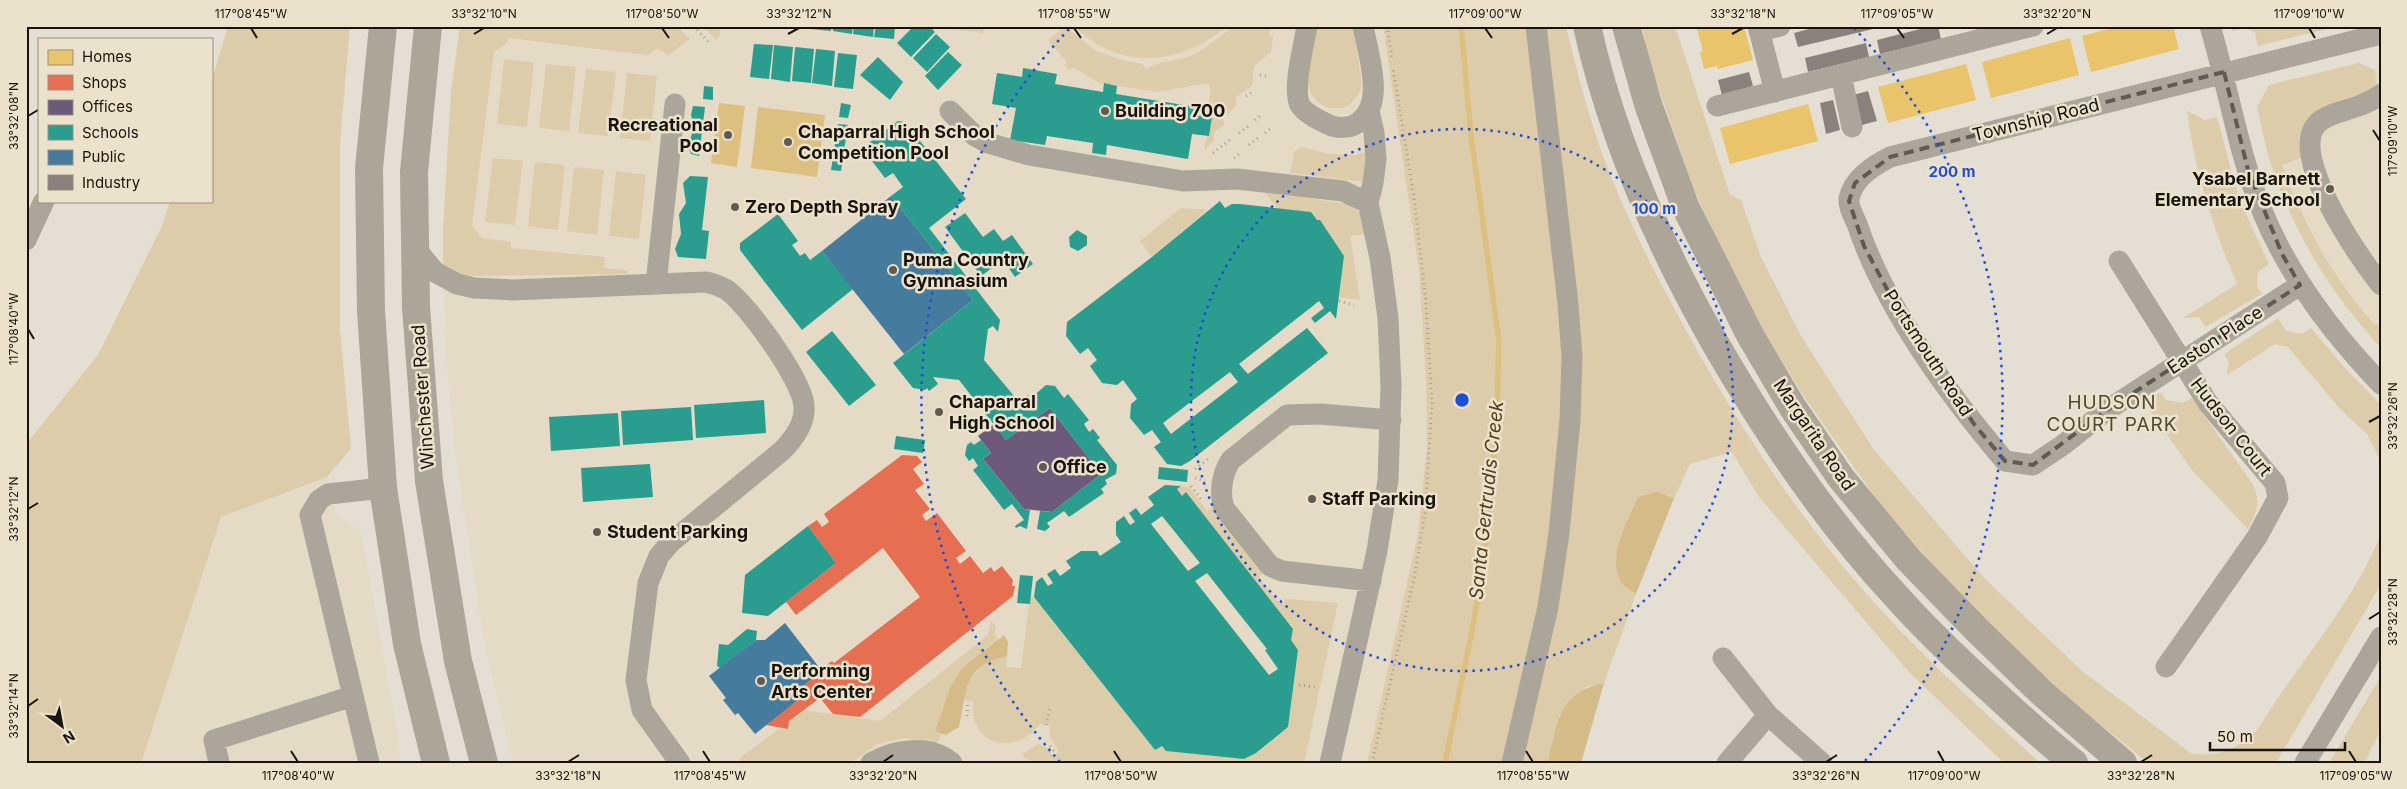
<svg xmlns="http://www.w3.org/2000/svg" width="2407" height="789" font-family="Inter,sans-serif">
<rect width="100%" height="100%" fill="#e4ded3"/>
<path fill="#e4dac5" d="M460,26H1383L1419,270L1426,380L1427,445L1418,534L1367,763H513L485,646L455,452L445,342L443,229L451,92Z
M2359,63L2375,70L2381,68V348L2329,285L2305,244L2272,168L2257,107L2269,85Z
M327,477L336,513L361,531L399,743L400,763H141L221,517Z"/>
<path fill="#ddcca9" d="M228,26H350L340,143V330L351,449L327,477L221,517L141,763H26V444L98,355L162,226L170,201H211V83Z
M460,26H677L690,39L667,56L664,52L656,49L648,55L508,38L507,43L494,52L472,225L482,238L511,242V248L605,257L604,268L627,270V274L461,276L443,266V229L451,92Z
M703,26H720V36L716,40Z
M951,26H984L983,33L951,29Z
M1065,26L1096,51L1122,60L1142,64L1147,69L1153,65L1187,57L1199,52L1234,26H1270L1269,35L1273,36L1271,52L1254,66L1252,86L1236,97V107L1223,118L1224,125L1214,132V141L1204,149L1212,118L1207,117L1211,88L1207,83L1158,92L1099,83L1073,67L1070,70L1064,65L1067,62L1048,40Z
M1074,26H1228C1180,65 1121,72 1074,26Z
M1316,26H1352C1354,38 1363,78 1361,87C1352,120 1310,113 1307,79C1306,65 1313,41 1316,26Z
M1383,26H1566C1577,72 1589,119 1606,164C1627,219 1653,270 1681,321C1737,425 1802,524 1882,611C1931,665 1986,713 2040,763H2004L1908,671L1759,497L1732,452L1690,464L1674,498L1657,492L1621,583L1636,594L1604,683L1586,687L1560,714L1548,763H1367L1418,534L1427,445L1426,380L1419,270Z
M1642,26H1675L1730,195L1741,200L1761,257L1801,336L1874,450L1984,578L2082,671L2192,754C2215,756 2230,752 2249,738C2259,731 2270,709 2278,698C2312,649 2361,588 2381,533V584L2276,763L2146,761L2081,709L1983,621L1883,508L1805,398L1749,307L1694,190L1649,61Z
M2231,26H2339L2258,46L2255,32L2245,28L2232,31Z
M504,59L534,63L527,127L497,124Z
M2359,63L2375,70L2376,83L2373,90C2348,99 2305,105 2300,135C2298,143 2301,151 2300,158L2282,165C2305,226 2331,276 2375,325L2381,323V348C2332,294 2297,239 2273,170C2266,150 2262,128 2257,107L2269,85Z
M546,64L576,67L569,131L539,128Z
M586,69L616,72L608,136L578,133Z
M627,73L657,76L650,141L620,138Z
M2187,111L2205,120L2217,117L2239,199L2269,264L2258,272L2257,286L2262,294L2205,327L2199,317L2183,318L2237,284C2213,228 2195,172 2187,111Z
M1301,147L1330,154L1354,155L1371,151L1366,182L1290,173L1294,152Z
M493,158L523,161L515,225L485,222Z
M535,162L565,165L558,230L528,226Z
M574,167L604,170L597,235L567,231Z
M616,171L646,175L639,239L609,236Z
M1263,191L1347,204C1363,212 1362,217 1365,234L1350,236L1360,300L1339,297L1344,256L1320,220H1317L1311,212L1278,209Z
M1181,208L1207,210L1152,257L1140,241Z
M2278,318L2286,331L2302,334L2311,328L2345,368L2381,405V463L2367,434L2341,410L2288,347L2275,344L2227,375L2229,362L2224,354Z
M2161,392L2166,400L2183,403L2192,398L2254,486C2260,503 2257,513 2248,529L2192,470L2144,402Z
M1181,486L1189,487L1207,511L1213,507L1264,573L1258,577L1279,603L1284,604L1285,599L1338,603L1304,763H1030L1031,760L1025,759L1022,754L1038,744L1047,748L1053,756L1059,752L1050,737V726L1040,724C1014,757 969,746 973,701L962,700C967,675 983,661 1007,656L1006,667L1021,668L1030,597H1034L1155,750L1162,746L1166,751L1244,759L1257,753L1288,727L1298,650L1291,640L1293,628L1186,493L1182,496L1177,489Z
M991,620L996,627L994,634L998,639L962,668L950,688L935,732L941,735L937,743L906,738L890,741L878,744L850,763H738L741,757L780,728L788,729L789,721L803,710L880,721L988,635Z
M2381,676V729L2364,763H2329Z"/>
<path fill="#d4bb87" d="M1657,492L1674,498L1636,594C1632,591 1624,587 1621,582C1606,556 1628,522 1638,497Z
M1004,635L1008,642L1007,656C961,667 968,689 959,727L946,735L935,732L950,688L962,668Z
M1604,683L1581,763H1548C1558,722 1557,693 1604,683Z"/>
<path fill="#ddbf80" d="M719,103L745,106L737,167L711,163Z
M758,107L825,115L817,177L751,168Z"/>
<path fill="#e9c46a" d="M1696,26H1744L1753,60L1718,69L1717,66L1704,69L1700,52L1703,51Z
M2119,26H2173L2179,49L2091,72L2082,36Z
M2070,38L2079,75L1991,98L1982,62Z
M1966,64L1976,100L1888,123L1878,87Z
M1808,104L1818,141L1730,164L1720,128Z"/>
<path fill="#e76f51" d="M902,455L917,456L922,462L913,469L924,484L915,490L930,509L922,515L926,521L937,513L966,551L956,558L960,564L970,556L983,573L991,567L994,572L1002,566L1013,580L1012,586H1015L1013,596L860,717L833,714L820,698L789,721L788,729L766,725L803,696V686L822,671L821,669L832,661L834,663L920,597L883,548L796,615L786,602L836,563L808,526L817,520L822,527L829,522L824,514Z"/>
<path fill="#6d597a" d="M1050,408L1101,474L1052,512L1024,509L983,459L991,453L978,436L994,424L1006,440Z"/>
<path fill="#2a9d8f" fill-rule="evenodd" d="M812,26H831V31L811,29Z
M833,26H853L852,34L833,31Z
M854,26H874L873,37L853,34Z
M876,26H895L894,39L874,37Z
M914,26H929L935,32L911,57L897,43Z
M936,34L950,47L927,72L913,58Z
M754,44L773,45L769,79L750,77Z
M774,45L793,47L790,82L771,79Z
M795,47L814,49L811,83L792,81Z
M816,49L835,51L832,86L812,83Z
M948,52L962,65L938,90L925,76Z
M838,53L857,55L853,89L834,87Z
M878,57L903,82L890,100L860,75Z
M1023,68L1057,74L1055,84L1103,92L1104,83L1117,86L1116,94L1196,107L1195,115L1212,117L1209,136L1192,134L1188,159L1107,145L1106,155L1092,153L1093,143L1047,136L1045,145L1010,140L1016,108L992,104L997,73L1022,77Z
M704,86L713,87V100L703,99Z
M841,103L851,105L848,118L839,117Z
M693,106L705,107L699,156L691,154L688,147L694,127L691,115Z
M898,121L905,122L966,199L929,228L1000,320L998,332L993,326L988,329L984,360L1019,402L1028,395L1031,398L1046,385L1055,386L1064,398L1068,394L1089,420L1084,424L1089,432L1093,429L1100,438L1097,440L1117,465L1116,474L1105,480L1107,484L1101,489L1104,493L1069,517L1064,511L1047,523L1050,527L1045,531L1037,529L1040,511L1052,512L1101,474L1050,408L1006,440L959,380L933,377L938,384L929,391L927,388L925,390L913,388L893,363L973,300L891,196L903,187L893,173L885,178L862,148Z
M838,124L848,125L841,171L831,170Z
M690,176L708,177L702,230L709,231L706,259L678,257L675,249L681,234L679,214L686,203L683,183Z
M1220,201L1225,208L1232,204H1240L1311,212L1317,220H1320L1344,256L1336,319L1330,311L1315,323L1311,318L1324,308L1319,301L1239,364L1248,374L1307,328L1328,353L1190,461L1181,466L1167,464L1154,447L1161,442L1152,430L1144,435L1130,418L1131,404L1137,399L1123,380L1117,385L1102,383L1090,366L1097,360L1088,348L1080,354L1066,336L1067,322L1152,257ZM1230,372L1238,382L1171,434L1163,423Z
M965,213L983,237L994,229L1003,241L1012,235L1033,264L1015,277L1003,260L981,276L945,227Z
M778,214L798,241L792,245L800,256L805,253L810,260L822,251L853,289L802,330L740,250V243Z
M1077,230L1087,236V245L1078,251L1070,247L1069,237Z
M832,331L876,385L849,406L806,352Z
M764,400L766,433L696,438L694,405Z
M691,407L693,440L623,445L621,411Z
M618,413L620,446L551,451L549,417Z
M896,436L925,440L923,453L894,449Z
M981,440L991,453L983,459L1024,509L1030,510L1027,529L1020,526L1016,528L1015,526L1024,520L1012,504L1004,510L973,470L978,466L973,458L969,461L965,455L967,445L971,442L974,445Z
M650,464L653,497L583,502L581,468Z
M1159,467L1188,470L1187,482L1158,479Z
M1165,485L1181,486L1177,489L1182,496L1186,492L1293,629L1291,640L1298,650L1288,727L1256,753L1244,759L1166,751L1162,746L1155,750L1034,597L1036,582L1042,577L1048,586L1053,583L1047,574L1055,569L1060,576L1071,568L1066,561L1081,551H1097L1100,556L1121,542L1116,535V522L1124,516L1130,525L1135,522L1129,513L1136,508L1141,515L1154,505L1148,497ZM1162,516L1200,563L1188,571L1151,524ZM1207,573L1267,649L1265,650L1278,669L1269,675L1195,581Z
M808,526L836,563L768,616L742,613L745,575Z
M1020,575L1033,576L1030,604L1017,603Z
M747,629L757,631L756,640L720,668L717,666L719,644L728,645Z"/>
<path fill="#457b9d" d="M891,196L973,300L904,354L822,251Z
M785,623L822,671L803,686V696L755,734L738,713L735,715L723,700L726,698L709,676L756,640H765Z"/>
<path fill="#8a817c" d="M1820,26H1872L1873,29L1798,47L1794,33Z
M1932,26H1938L1941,39L1880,54L1877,40Z
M1866,43L1869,57L1808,72L1805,58Z
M1749,72L1753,86L1722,95L1718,80Z
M1868,91L1877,121L1862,125L1853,95Z
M1833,100L1840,130L1826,134L1820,103Z"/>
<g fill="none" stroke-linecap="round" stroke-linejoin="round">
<path stroke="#ddbf80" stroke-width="5.5" d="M1445,763L1474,621L1485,548L1496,442L1499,341L1471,135L1461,26"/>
<path stroke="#a49f96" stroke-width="3" stroke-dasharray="1 4" stroke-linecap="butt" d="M694,26L710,44
M1387,26L1392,58
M1021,27L1022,26
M1260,75L1266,76
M1246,96L1253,91
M1255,120L1262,114
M1239,133L1250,125
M1265,133L1272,127
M1249,145L1259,137
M1213,153L1232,138
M1234,158L1242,152
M1339,301L1354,305
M1195,469L1208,459
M1195,478L1205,481
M1191,486L1203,502
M1299,685L1316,687
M967,716L968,701
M1046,725L1050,709
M1050,746L1056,754
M1197,763V762
M1372,763L1415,574L1425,513L1432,403L1426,303L1414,197L1393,69"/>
<path stroke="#aca69a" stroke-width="21" d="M1307,26C1304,45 1292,89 1300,105C1305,114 1323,122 1332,126C1338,128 1349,128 1354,125C1388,108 1368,55 1363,26
M1758,26L1775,92
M2210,26C2228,86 2239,157 2263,213C2290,278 2332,333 2381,384
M1759,31L1780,26
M1841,75L1852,127
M2381,94C2363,110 2328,110 2316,125C2289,157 2360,259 2381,285
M1717,106L2033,26
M950,111L975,136L988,143L1029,155L1183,181L1237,179L1343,191L1368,203
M26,240L44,201
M415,248L435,272L457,284L474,288L513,290L706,282C714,284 720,286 727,290C748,305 804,382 804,407C805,424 794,438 783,450L670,543L659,556L648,583L636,680L642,710L680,763
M2119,261L2208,403L2275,483L2278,498L2257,537L2166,667
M656,284L675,104
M2300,285L2107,410L2063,445L2033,465L2005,461C1948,394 1885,307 1857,224C1854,217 1848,206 1849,199C1853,178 1873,166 1890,157L2381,34
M1371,581L1282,571L1270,566L1224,508C1219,493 1222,473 1231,460L1287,415L1320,414L1391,420
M1723,658L1768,715L1822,763
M219,763L214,740L353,696
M369,763L310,515L319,500L328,494L383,488
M871,763C894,749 930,744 952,763
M1330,763L1377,551L1388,480L1391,386L1388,318L1380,258L1368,203L1373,183L1376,159L1374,133L1369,111
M1512,763L1548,607L1559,533L1570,420L1572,357L1568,304L1536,26
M1727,763L1768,715
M2305,763L2381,637"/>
<path stroke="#ada597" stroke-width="28" d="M383,26L369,168L371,311L383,488L407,644L436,763
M428,26L414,172L416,307L429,481L458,661L484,763
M1587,26C1612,139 1658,243 1715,343C1767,433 1825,520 1896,596C1926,630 1959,661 1992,691C2019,716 2045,740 2074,763
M1626,26L1648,104L1685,206L1750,335L1793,408L1841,478L1909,560L1977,630L2042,693L2123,763"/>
</g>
<path fill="none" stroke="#5f5b52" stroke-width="4" stroke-dasharray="10 6" stroke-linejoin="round" d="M2224,72L2248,170L2282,254L2300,285L2107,410L2033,465L2005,461L1974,424L1904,321L1864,246L1849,201L1855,183L1890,157Z"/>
<path fill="none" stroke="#18140d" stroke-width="2" d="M251,28L257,38M662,28L669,38M1074,28L1081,38M1485,28L1492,38M1897,28L1904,38M2309,28L2315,38M474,34L484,28M788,34L799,28M1732,34L1743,28M2047,34L2057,28M28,116L38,110M2373,130L2380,141M28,329L34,339M2369,422L2380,416M28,509L38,503M2369,619L2380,612M28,706L38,699M291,751L298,762M703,751L710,762M1114,751L1121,762M1526,751L1533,762M1938,751L1944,762M2349,751L2356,762M568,762L579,755M883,762L893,755M1826,762L1837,755M2141,762L2152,755"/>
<g fill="none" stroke="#1d4ed8" stroke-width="2.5" stroke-dasharray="2.5 5">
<circle cx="1462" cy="400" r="271"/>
<path d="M1060 762A541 541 0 0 1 1070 28M1854 28A541 541 0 0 1 1864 762"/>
</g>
<g fill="#5f5b52" stroke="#ece1cb" stroke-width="2">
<circle cx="1105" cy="111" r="5"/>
<circle cx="728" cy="135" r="5"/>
<circle cx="788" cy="142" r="5"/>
<circle cx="2330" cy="189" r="5"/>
<circle cx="735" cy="207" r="5"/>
<circle cx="893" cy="270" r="5"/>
<circle cx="939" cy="412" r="5"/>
<circle cx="1043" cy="467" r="5"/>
<circle cx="1312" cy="499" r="5"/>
<circle cx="597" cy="532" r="5"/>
<circle cx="761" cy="681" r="5"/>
</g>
<g text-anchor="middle" stroke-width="5" stroke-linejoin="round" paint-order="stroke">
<g font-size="18" font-weight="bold" fill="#18140d" stroke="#ece1cb" text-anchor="start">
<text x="1115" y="117">Building 700</text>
<text x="718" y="131" text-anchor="end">Recreational<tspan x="718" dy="21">Pool</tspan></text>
<text x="798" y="138">Chaparral High School<tspan x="798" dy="21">Competition Pool</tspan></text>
<text x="2320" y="185" text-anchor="end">Ysabel Barnett<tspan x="2320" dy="21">Elementary School</tspan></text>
<text x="745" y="213">Zero Depth Spray</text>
<text x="903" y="266">Puma Country<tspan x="903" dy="21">Gymnasium</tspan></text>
<text x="949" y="408">Chaparral<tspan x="949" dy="21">High School</tspan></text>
<text x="1053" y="473">Office</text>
<text x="1322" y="505">Staff Parking</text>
<text x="607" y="538">Student Parking</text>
<text x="771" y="677">Performing<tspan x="771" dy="21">Arts Center</tspan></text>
</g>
<g font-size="18" fill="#18140d" stroke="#ece1cb">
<text transform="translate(2036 120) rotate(-14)" y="6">Township Road</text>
<text transform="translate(2215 340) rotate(-33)" y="6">Easton Place</text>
<text transform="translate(1928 353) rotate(57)" y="6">Portsmouth Road</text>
<text transform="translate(423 397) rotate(-94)" y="6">Winchester Road</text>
<text transform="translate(2231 427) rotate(52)" y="6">Hudson Court</text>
<text transform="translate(1814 435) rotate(56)" y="6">Margarita Road</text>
</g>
<g font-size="19" letter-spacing="1" fill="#514835" stroke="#ece1cb">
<text x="2112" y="409">HUDSON<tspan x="2112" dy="22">COURT PARK</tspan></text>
</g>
<g font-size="19" font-style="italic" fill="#4f3e1a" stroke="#ece1cb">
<text transform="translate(1486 500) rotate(-84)" y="7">Santa Gertrudis Creek</text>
</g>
</g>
<circle cx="1462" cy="400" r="8" fill="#1d4ed8" stroke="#ece1cb" stroke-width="2.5"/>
<g font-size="15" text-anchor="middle" font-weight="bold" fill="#1d4ed8" stroke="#ece1cb" stroke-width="5" stroke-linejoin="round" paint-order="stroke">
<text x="1952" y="177">200 m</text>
<text x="1654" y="214">100 m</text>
</g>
<rect width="2407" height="789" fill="none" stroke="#ece1cb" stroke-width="55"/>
<rect x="38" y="38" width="175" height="165" fill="#ece1cb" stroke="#978f7f"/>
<rect x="48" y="50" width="25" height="15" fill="#e9c46a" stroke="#978f7f"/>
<text x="82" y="62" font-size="15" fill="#18140d">Homes</text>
<rect x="48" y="75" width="25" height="15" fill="#e76f51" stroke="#978f7f"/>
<text x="82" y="88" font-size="15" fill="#18140d">Shops</text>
<rect x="48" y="100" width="25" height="15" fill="#6d597a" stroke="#978f7f"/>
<text x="82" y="112" font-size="15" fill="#18140d">Offices</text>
<rect x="48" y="125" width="25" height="15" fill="#2a9d8f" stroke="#978f7f"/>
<text x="82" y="138" font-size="15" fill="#18140d">Schools</text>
<rect x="48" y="150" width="25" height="15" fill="#457b9d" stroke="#978f7f"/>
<text x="82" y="162" font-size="15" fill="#18140d">Public</text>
<rect x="48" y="175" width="25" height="15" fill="#8a817c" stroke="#978f7f"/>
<text x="82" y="188" font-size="15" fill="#18140d">Industry</text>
<g transform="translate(62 726) rotate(148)" stroke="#ece1cb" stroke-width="4" paint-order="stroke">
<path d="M0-4L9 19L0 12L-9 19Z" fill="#18140d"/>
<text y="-8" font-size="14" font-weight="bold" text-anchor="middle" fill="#18140d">N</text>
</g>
<path d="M2210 742v8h135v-8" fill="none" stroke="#18140d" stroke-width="2.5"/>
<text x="2217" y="742" font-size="15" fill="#18140d" stroke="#ece1cb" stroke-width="4" paint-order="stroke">50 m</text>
<rect x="28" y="28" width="2352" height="734" fill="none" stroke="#18140d" stroke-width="2"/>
<g font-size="12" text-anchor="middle" fill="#18140d">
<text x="251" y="18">117°08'45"W</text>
<text x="484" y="18">33°32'10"N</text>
<text x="662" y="18">117°08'50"W</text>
<text x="799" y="18">33°32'12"N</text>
<text x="1074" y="18">117°08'55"W</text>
<text x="1485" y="18">117°09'00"W</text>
<text x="1743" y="18">33°32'18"N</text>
<text x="1897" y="18">117°09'05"W</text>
<text x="2057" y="18">33°32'20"N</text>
<text x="2309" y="18">117°09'10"W</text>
<text transform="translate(14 116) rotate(-90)" y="4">33°32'08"N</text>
<text transform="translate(2393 141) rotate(-90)" y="4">117°09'10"W</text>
<text transform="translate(14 329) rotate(-90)" y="4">117°08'40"W</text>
<text transform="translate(2393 416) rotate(-90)" y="4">33°32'26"N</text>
<text transform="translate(14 509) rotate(-90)" y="4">33°32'12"N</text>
<text transform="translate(2393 612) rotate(-90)" y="4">33°32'28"N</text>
<text transform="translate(14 706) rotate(-90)" y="4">33°32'14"N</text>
<text x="298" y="780">117°08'40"W</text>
<text x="568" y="780">33°32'18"N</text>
<text x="710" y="780">117°08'45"W</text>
<text x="883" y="780">33°32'20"N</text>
<text x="1121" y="780">117°08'50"W</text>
<text x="1533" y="780">117°08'55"W</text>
<text x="1826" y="780">33°32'26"N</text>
<text x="1944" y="780">117°09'00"W</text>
<text x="2141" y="780">33°32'28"N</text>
<text x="2356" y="780">117°09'05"W</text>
</g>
</svg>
